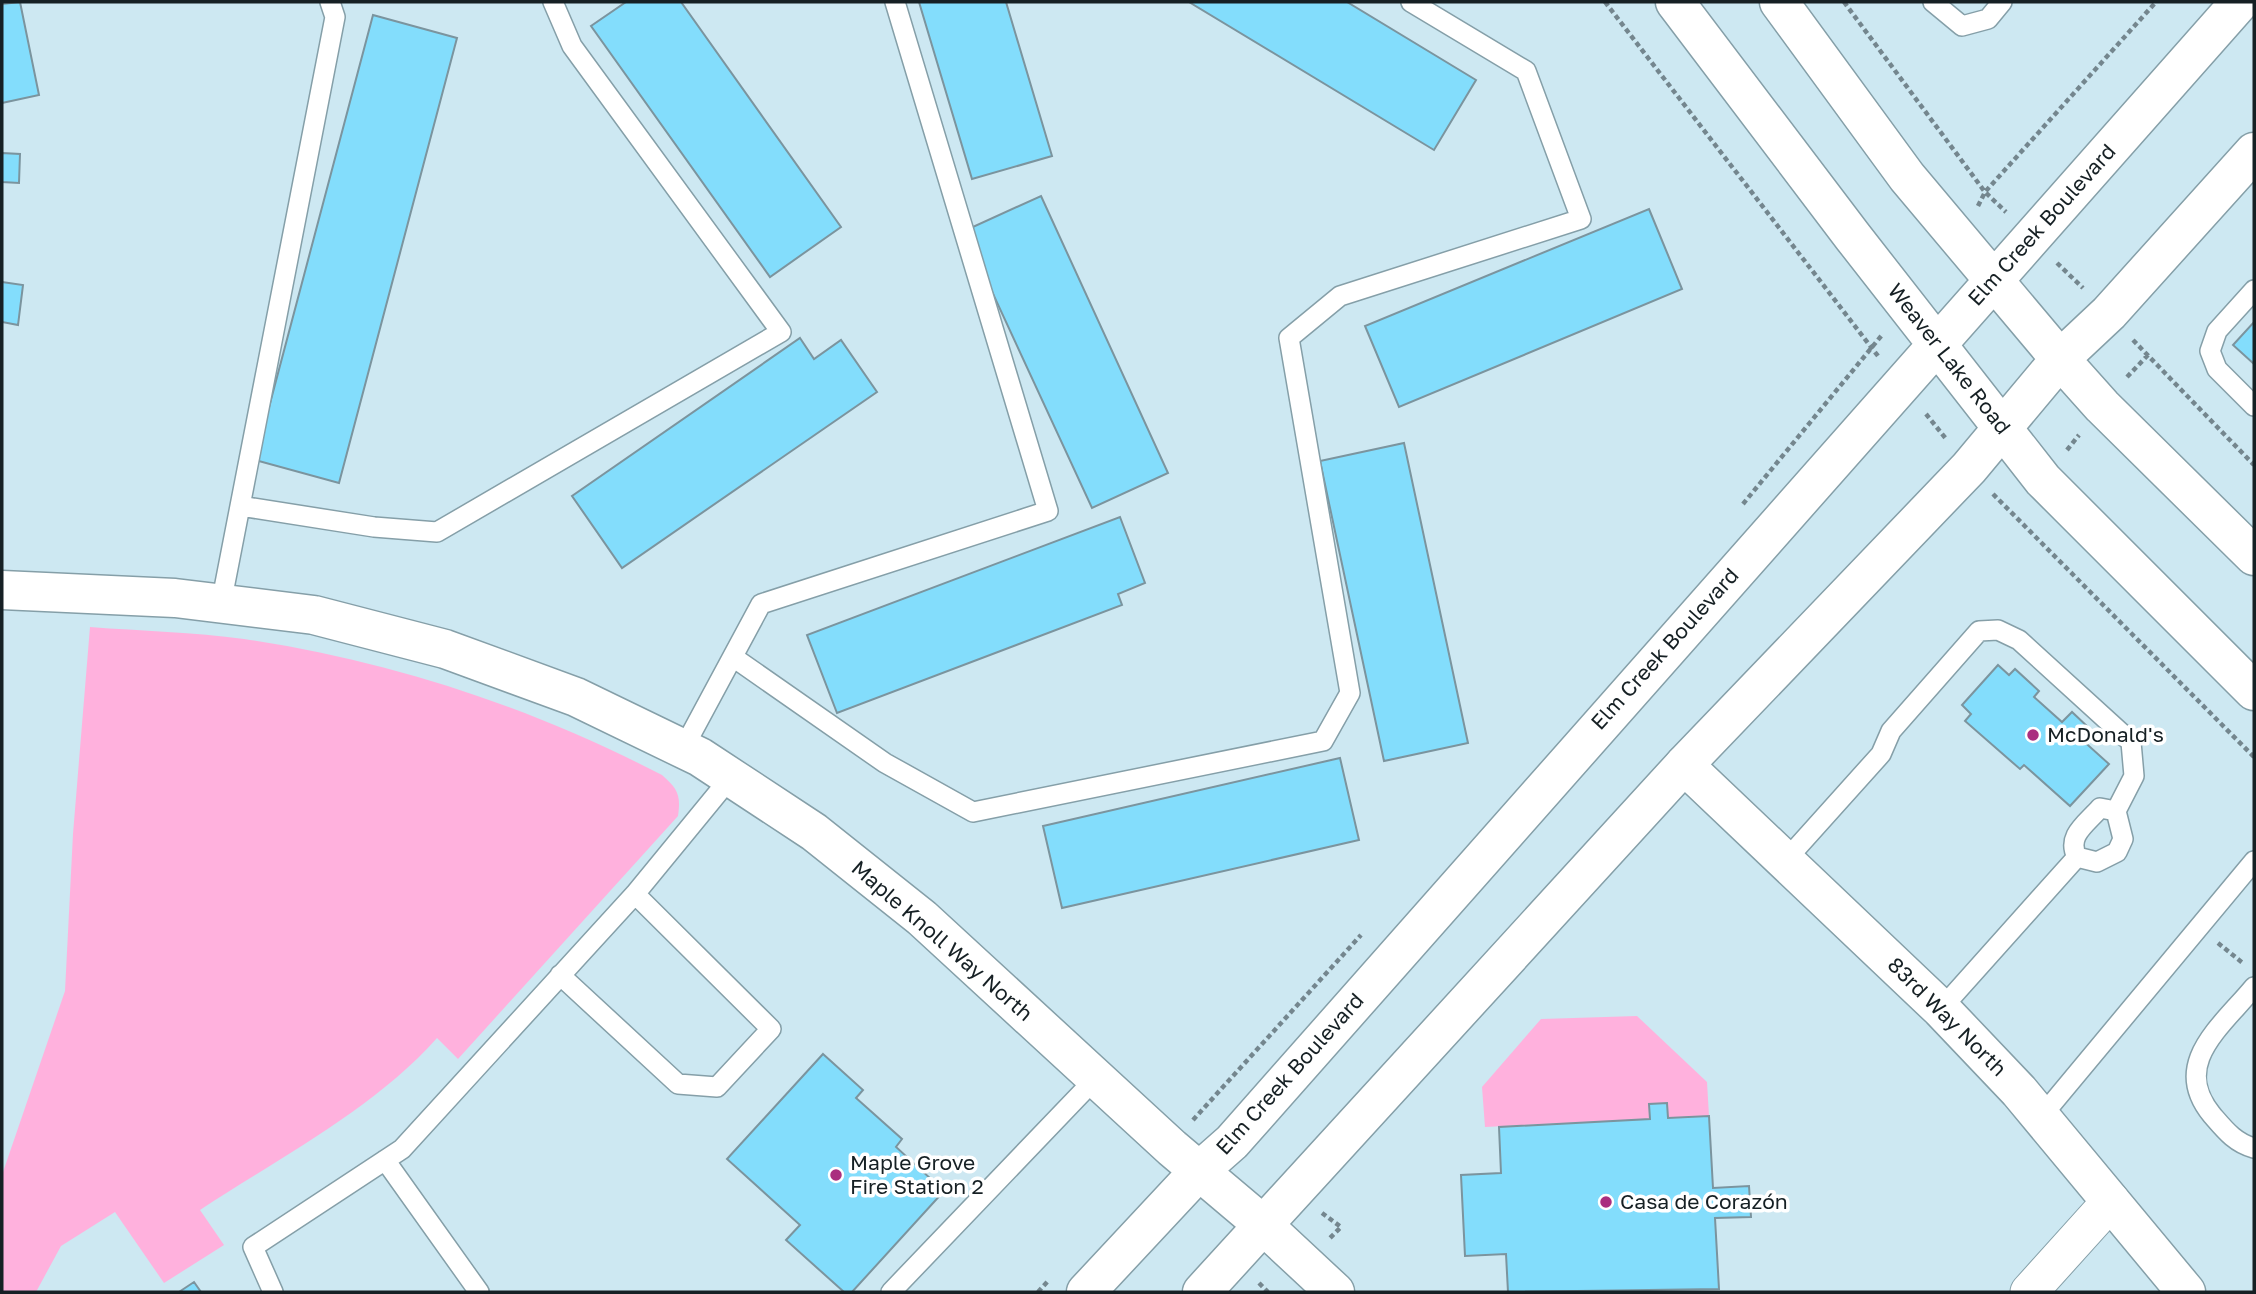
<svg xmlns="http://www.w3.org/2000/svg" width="2256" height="1294" font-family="'Golos Text',sans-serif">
<rect width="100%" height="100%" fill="#cde8f2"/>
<path fill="#ffb1dd" d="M90,627C141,631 194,632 244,639C392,661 530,707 662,775C678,789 681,795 678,816L458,1059L437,1038C374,1109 279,1158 200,1210L224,1245L164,1283L115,1212L61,1246L36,1292H2V1175L65,991L73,834Z
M1637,1016L1707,1082L1709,1116L1668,1118L1667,1103L1650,1104V1119L1485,1127L1482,1087L1541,1019Z"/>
<path fill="#83ddfc" stroke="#7b949e" stroke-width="2" d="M20,2L39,95L2,103V4Z
M626,2H681L841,227L770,277L591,26Z
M919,2H1006L1052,156L972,179Z
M1189,2H1347L1476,80L1434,150Z
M373,15L457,38L339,483L255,460Z
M2,153L20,154L19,183L2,182Z
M1041,196L1168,473L1092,508L964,231Z
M1649,209L1682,289L1399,407L1365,326Z
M2,282L23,285L18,325L2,322Z
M2254,322V364L2233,345Z
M2254,322V364L2233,345Z
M800,338L814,359L841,340L877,392L622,568L572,496Z
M1404,443L1468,743L1384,761L1320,461Z
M1120,517L1145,583L1118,594L1122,605L837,713L807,635Z
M1998,665L2009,675L2015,669L2039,691L2034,697L2062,722L2072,712L2089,728L2080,738L2109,764L2070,806L2024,765L2020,769L1965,721L1971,714L1962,705Z
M1340,758L1359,840L1062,908L1043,826Z
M823,1054L863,1090L856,1098L902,1139L896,1147L944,1191L852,1292H844L786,1240L800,1225L727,1159Z
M1667,1103L1668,1118L1709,1116L1713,1188L1749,1186L1751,1217L1715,1218L1719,1289L1508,1292L1506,1254L1465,1256L1461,1175L1501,1173L1499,1127L1650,1119L1649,1104Z
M194,1282L201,1292H179Z"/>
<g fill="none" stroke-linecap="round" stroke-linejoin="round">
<g stroke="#859fa8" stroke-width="22">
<path id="service" d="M1933,2L1962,26L1988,19L2002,2
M2254,290L2217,331L2210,351L2217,369L2254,406
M240,506L374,527L437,532L781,332L572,46L553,2
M221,604L335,17L330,2
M733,657L885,763L973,812L1323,741L1350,693L1289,338L1340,296L1581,219L1526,71L1411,2
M683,749L761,604L1048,511L895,2
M1785,861L1881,754L1891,731L1979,631L1998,630L2019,640L2131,742L2134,776L2116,811L2123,839L2117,852L2097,862L2077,857C2066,836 2086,824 2100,808L2116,811
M560,975L678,1084L717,1087L771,1029L635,894
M2254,987C2221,1027 2170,1064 2212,1115C2225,1130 2235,1143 2254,1148
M1941,1009L2077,857
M2041,1117L2254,861
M385,1160L479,1292
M273,1292L253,1247L402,1149L635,894L731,777
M891,1292L1096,1078"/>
</g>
<g stroke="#859fa8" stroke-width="39">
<path id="minor" d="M2029,1292L2111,1201"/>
</g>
<g stroke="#859fa8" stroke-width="41">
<path id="tertiary" d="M2,590L175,598L314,615L445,649L576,697L700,757L814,832L922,918L1172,1148L1262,1224L1335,1292
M1684,765L1941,1009L2019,1091L2186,1292"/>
</g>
<g stroke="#859fa8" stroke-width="41">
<path id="secondary" d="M1675,2L1853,237L2043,480L2254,691
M1779,2L1907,177L2060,359L2102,406L2254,556
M1086,1292L1198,1172L1232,1142L2240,2
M1202,1292L1684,765L1969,468L2060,359L2109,313L2254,152"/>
</g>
<path stroke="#74868e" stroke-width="4.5" stroke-dasharray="5 3.5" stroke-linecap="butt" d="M1605,2L1878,356
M1844,2L1985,192L2006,212
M1978,206L1985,192L2156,2
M2057,263L2083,288
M2133,340L2254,465
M2127,377L2148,355
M1926,414L1947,440
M2067,450L2079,435
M1993,494L2254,757
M1743,504L1882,335
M2218,943L2244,964
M1193,1120L1361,935
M1322,1213L1341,1227L1329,1239
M1259,1283L1268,1292
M1038,1292L1049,1280"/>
<use href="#service" stroke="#fff" stroke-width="19"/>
<use href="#minor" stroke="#fff" stroke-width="37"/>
<use href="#tertiary" stroke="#fff" stroke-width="38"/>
<use href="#secondary" stroke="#fff" stroke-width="38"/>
</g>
<g fill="#aa2e7f" stroke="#fff" stroke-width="2.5">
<circle cx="2033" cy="735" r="7"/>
<circle cx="836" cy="1175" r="7"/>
<circle cx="1606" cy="1202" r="7"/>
</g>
<g text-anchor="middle" stroke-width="7" stroke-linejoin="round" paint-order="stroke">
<g font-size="21" fill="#162024" stroke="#fff">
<text transform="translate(2042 225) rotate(-48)" y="7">Elm Creek Boulevard</text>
<text transform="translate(1949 359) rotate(52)" y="7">Weaver Lake Road</text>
<text transform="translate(1665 649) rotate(-48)" y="7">Elm Creek Boulevard</text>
<text transform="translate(942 941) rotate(41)" y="7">Maple Knoll Way North</text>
<text transform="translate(1947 1017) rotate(45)" y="7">83rd Way North</text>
<text transform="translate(1290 1074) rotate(-48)" y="7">Elm Creek Boulevard</text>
</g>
<g font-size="21" fill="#162024" stroke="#fff" text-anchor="start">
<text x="2047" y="742">McDonald's</text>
<text x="850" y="1170">Maple Grove<tspan x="850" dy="24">Fire Station 2</tspan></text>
<text x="1620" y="1209">Casa de Corazón</text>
</g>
</g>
<rect width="2256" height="1294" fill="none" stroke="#162024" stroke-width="7"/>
</svg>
